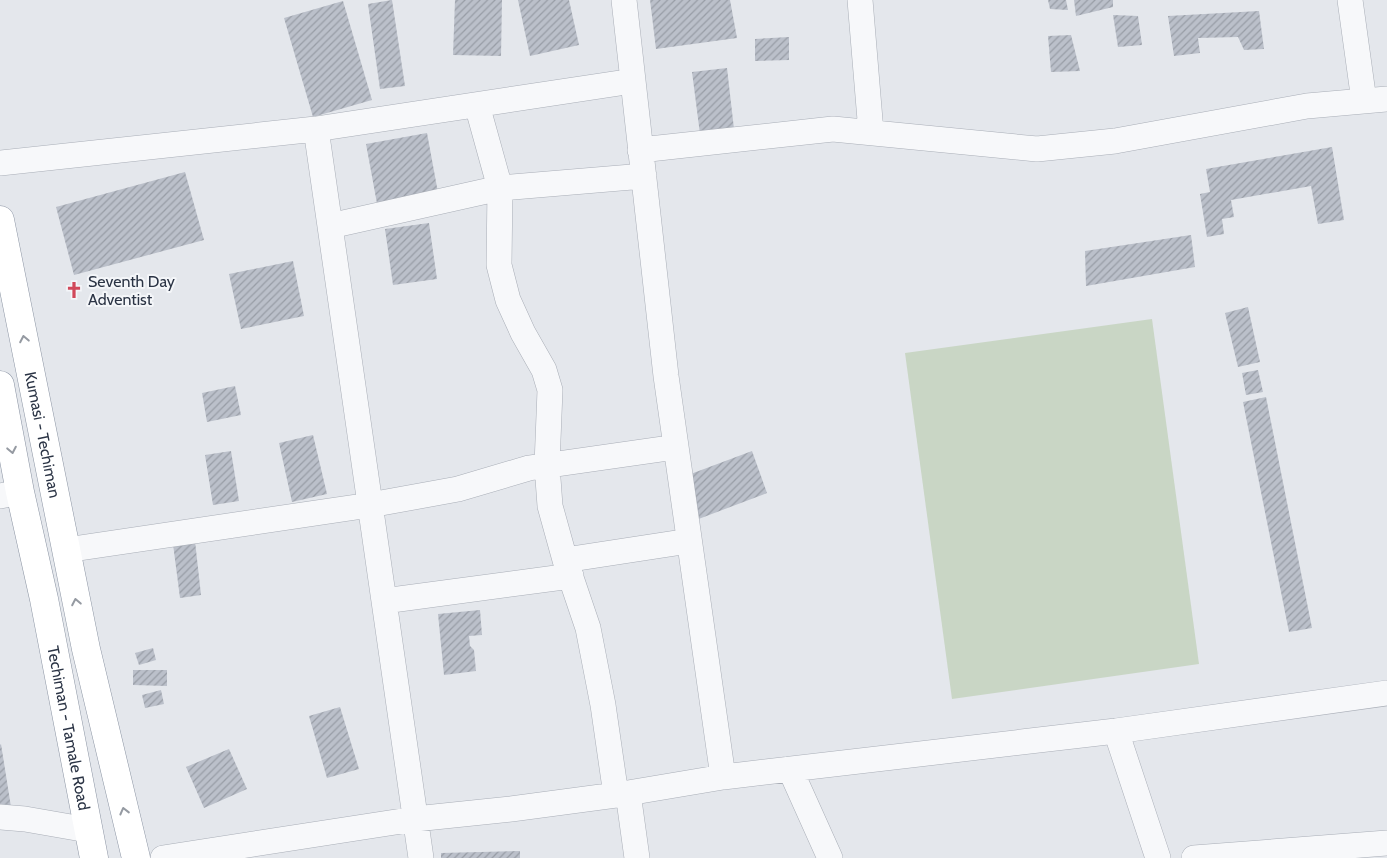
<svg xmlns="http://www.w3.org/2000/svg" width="1387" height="858" font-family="Cabin,sans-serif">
<defs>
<pattern id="building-hatch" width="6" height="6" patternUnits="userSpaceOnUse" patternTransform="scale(1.25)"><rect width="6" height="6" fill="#bbc0ca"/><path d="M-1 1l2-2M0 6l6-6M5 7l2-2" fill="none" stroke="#989da6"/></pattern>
</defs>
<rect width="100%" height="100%" fill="#e4e7ec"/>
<path fill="#c9d6c5" d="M1152,319L1199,664L952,699L905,353Z"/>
<path fill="url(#building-hatch)" d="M392,0L405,86L380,89L368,4Z
M455,0H502L501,56L453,55Z
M518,0H569L579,45L530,56Z
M650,0H730L737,38L656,49Z
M1048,0H1066L1068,10L1050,9Z
M1074,0H1113V7L1076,16Z
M343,1L372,100L313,117L284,18Z
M1259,11L1264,49L1244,50L1238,37L1198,38L1200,53L1174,56L1168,16Z
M1113,15L1138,16L1142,45L1118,47Z
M1071,35L1080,71L1051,72L1048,36Z
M789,37V60L755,61V39Z
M727,68L734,129L700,134L692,72Z
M427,133L439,198L378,209L366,144Z
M1332,147L1344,220L1318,224L1311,186L1231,200L1234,217L1222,219L1224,234L1207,237L1200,194L1210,192L1206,169Z
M185,172L204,240L74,275L56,207Z
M429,223L437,279L393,285L385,229Z
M1191,235L1195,267L1086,286L1085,251Z
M293,261L304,316L241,329L229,274Z
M1248,307L1260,362L1238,367L1225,313Z
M1258,370L1263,392L1246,395L1242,373Z
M235,386L241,415L207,422L202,393Z
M1266,397L1312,628L1289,632L1243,402Z
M313,435L327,494L292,502L279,443Z
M231,451L239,501L213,505L205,455Z
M752,451L767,493L696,520L680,478Z
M195,541L201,595L180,598L173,544Z
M480,610L482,635L469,636L470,646L474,650L476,671L444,675L438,614Z
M153,648L156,660L139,665L135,653Z
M133,670H167V686L133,685Z
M161,690L164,704L145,708L142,695Z
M340,707L359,769L327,778L309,716Z
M1,744L11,807L0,809V745Z
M229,749L247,789L204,808L186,767Z
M520,851V858H441V853Z"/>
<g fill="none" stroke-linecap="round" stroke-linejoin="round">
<g stroke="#a9aeb7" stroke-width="26">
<path id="street" d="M624,0L666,376L723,777
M860,0L871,132
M1350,0L1364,101
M477,105L500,188L499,265L508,300L523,333L544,370L550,390L547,465L550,506L565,560L588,628L603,705L616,795
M316,129L421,858
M640,150L833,129L1037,149L1115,141L1307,106L1387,99
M0,163L316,129L633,81
M330,226L500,188L644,176
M0,496L20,492
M66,550L370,505L458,489L529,468L676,447
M565,560L689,541
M384,601L571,576
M1116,731L1158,858
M790,769L830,858
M628,793L637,858
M0,817L25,819L88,830
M163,858L415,819L511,809L616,795L723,777L1116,731L1387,693
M1194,858L1387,843"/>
</g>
<g stroke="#8b94a3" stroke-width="29">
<g id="highway">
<path id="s1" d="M0,220L86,649L136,858"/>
<path id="s2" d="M0,385L20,492L44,599L94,858"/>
</g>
</g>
<use href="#street" stroke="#f7f8fa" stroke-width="25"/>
<use href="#highway" stroke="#fff" stroke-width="28"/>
</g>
<defs><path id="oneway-chevron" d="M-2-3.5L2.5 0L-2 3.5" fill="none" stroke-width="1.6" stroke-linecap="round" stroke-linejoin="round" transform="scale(1.25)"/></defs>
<g stroke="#959aa2">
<use href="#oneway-chevron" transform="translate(24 339) rotate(-101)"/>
<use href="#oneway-chevron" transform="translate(12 450) rotate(79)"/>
<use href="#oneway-chevron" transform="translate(76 602) rotate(-101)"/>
<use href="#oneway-chevron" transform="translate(124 811) rotate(-104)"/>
</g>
<defs>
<g id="church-bare" transform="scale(1.35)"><path d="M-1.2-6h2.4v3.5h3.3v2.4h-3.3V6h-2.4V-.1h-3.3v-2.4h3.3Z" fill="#d1495b" stroke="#f4f6f9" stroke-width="2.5" paint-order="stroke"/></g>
</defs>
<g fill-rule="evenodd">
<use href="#church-bare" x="74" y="290"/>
</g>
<g text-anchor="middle" stroke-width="4" stroke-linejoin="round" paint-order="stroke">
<g font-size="16" fill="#2b3445" stroke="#f4f6f9" text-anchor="start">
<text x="88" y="287">Seventh Day<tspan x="88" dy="18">Adventist</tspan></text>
</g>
<g font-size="16" fill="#2b3445" stroke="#f4f6f9">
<text dy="6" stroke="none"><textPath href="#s1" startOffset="219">Kumasi - Techiman</textPath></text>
<text dy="6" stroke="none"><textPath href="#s2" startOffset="350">Techiman - Tamale Road</textPath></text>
</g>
</g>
</svg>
